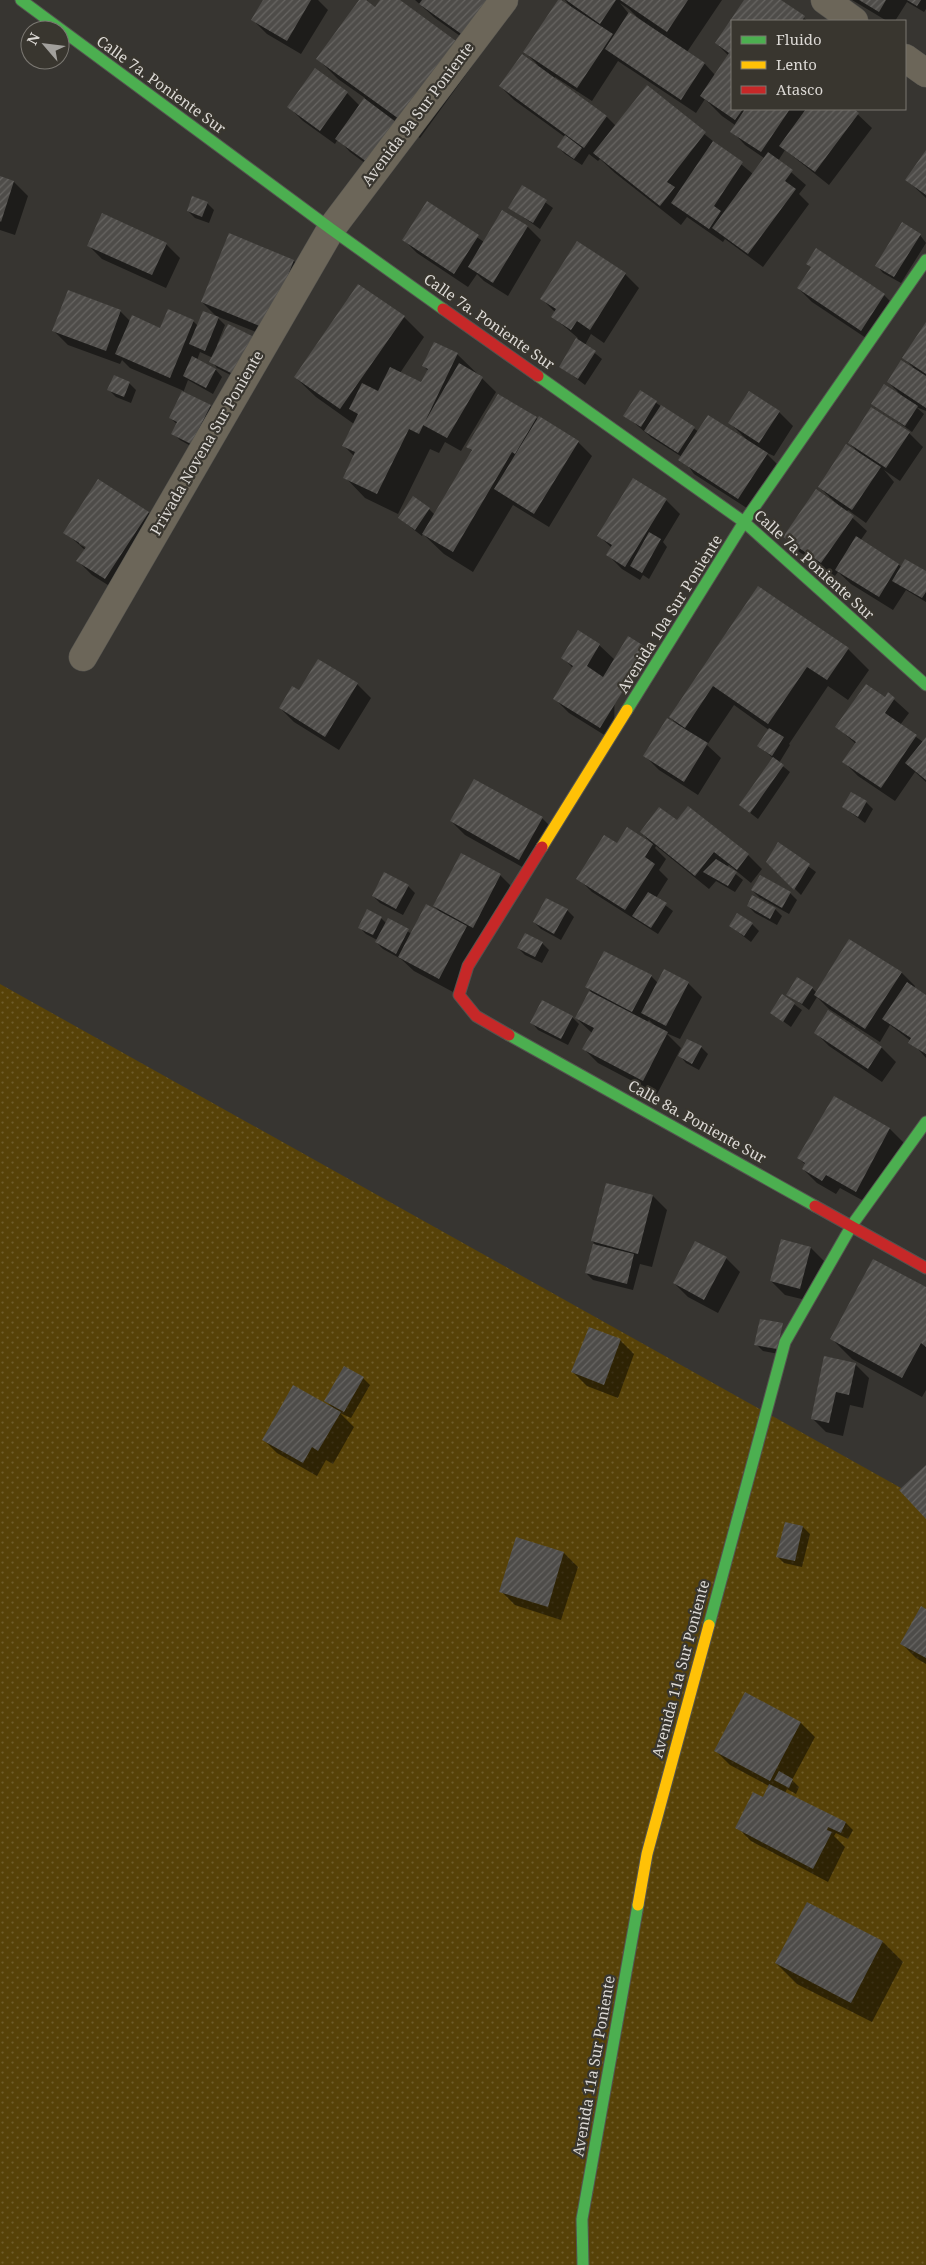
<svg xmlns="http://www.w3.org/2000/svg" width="926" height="2265" font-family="'Noto Serif',serif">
<defs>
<pattern id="grass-dots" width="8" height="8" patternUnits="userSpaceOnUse" patternTransform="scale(1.25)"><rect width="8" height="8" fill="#574208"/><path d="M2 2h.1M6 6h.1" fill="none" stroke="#6f5d2b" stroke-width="1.8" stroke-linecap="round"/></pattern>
<pattern id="building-hatch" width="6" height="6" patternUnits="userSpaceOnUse" patternTransform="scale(1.25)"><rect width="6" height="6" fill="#4e4c49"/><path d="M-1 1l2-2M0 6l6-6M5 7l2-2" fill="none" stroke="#676562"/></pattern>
</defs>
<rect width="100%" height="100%" fill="#373531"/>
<path fill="url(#grass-dots)" d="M0,984L926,1502V2265H0Z"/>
<path fill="#0007" fill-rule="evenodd" d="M265,0H318L328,10L301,54L267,34L253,20Z
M360,0L375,8L381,0H398L455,42L475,62L420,138L393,121L381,175L350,152L338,139L335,144L303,121L289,107L347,93L360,106L365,98L338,79L318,59Z
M415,0H518L481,51L435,18Z
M565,0H722L687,52L705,64L715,75L728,55L716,43L745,0H778L808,21H732V109H852L872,128L829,185L785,150L778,161L806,185L799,194L809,204L763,267L725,239L723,242L687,217L681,225L615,173L600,159L598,161L589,154L582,165L565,154L558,147L565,137L514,100L500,86L538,65L525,52L571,7ZM620,3L629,9L639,19L629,14ZM618,61L696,113L705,99L722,116L735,125L732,131L745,145L764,158L753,174L647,87L616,126L607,117L554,79L555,77L592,101Z
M852,0H926V9L924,12L907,2L895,21H887Z
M926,152V198L907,180Z
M0,178L14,182L28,196L15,235L0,230Z
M523,186L553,208L540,229L509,207Z
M207,203L214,210L209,223L195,218L188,211Z
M427,203L484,242L527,226L541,240L508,296L484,281L477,274L468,287L417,253L403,239Z
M230,235L294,261L308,275L281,342L216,316L202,302Z
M920,235L926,243L901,283L883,273L877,266Z
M166,244L180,258L166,288L102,259L88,245Z
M625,274L639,288L604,343L591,334L585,345L602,359L585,385L560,366L578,338L553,317L556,313L542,299Z
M798,288L884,295L898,309L875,344L812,302Z
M120,311L130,321L161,329L169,311L194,322L198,326L218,318L225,325L217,345L242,381L217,368L211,361L213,358L200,352L197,360L216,370L222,377L213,394L188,380L183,393L210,406L217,413L198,450L180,440L173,433L177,424L170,418L184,391L130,368L122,360L120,364L68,345L54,331Z
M404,317L424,337L400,373L422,384L428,371L423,365L457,354L496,392L461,451L445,442L439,453L430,449L398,514L365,498L345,477L355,457L343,445L354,424L316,397L295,377Z
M926,325V411L916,407L924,414L912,432L873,403L902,396L888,382L913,367L904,358Z
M129,383L136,390L131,403L116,397L109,390Z
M640,392L699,432L747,440L730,423L749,393L779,412L793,426L774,456L765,452L781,468L753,512L694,474L682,457L652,438L625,415Z
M536,418L578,442L592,456L549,527L513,505L473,572L444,554L423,534L422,536L399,518L429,509L435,515L473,452L468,447Z
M909,433L923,447L900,481L884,470L894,482L866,523L848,510L846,512L867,531L860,541L902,567L926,573V602L906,590L893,610L851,584L838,572L835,576L798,551L784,537L837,504L819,487L859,453L849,443Z
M99,481L149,513L162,527L119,592L92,575L78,561L85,550L65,532ZM79,541L92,549L90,551L79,544Z
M666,500L680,514L663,542L667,547L649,579L643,575L640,580L622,569L608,555L612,548L599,536Z
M758,588L848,649L869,670L848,700L828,686L789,744L790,745L779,763L790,772L758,819L740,805L773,758L759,746L769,730L734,705L707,745L721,758L698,795L659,770L645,756L679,726L670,717Z
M599,645L615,660L614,741L569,713L555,699L573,668L563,658Z
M357,684L371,698L339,750L294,722L280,708L299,692Z
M888,694L909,713L900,725L923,742L926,739V782L915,772L895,801L858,776L844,762L856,744L837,727L885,699Z
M474,780L542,818L556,832L533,873L465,835L451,821Z
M866,802L873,809L865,823L843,807Z
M677,822L748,855L762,869L751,883L729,865L727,867L743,880L735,892L716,881L709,889L656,846L655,848L666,859L659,870L668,879L656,898L673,911L658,934L592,892L578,878L617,845L628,829L654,846L641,832Z
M778,844L816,872L801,895L768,862Z
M500,875L514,889L453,992L414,971L401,959L383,949L376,942L377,940L366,934L359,927L381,918L386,923L388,920L412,934L440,912L434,906Z
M408,886L415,893L403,915L380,903L373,896Z
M752,890L790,893L797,900L789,914L759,897Z
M748,906L775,909L782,916L777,925L755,913Z
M567,910L574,917L561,940L541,929L534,922Z
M752,924L759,931L751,942L730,926Z
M542,943L549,950L542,963L525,955L518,948Z
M901,972L915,986L914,988L926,996V1058L911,1041L890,1025L880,1042L829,1009L817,997L809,1010L788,994L812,988L817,993Z
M651,976L658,983H688L702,997L680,1039L666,1033L681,1048L657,1094L598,1063L584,1049L592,1033L576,1018L594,995L587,987ZM649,1020L657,1028L647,1023Z
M783,996L802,1010L791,1027L772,1013Z
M828,1012L882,1048L896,1062L882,1082L829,1046L815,1032Z
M572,1017L579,1024L568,1045L538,1030L532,1023Z
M701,1047L708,1054L699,1070L686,1063L680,1056Z
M834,1098L890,1129L904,1143L871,1205L840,1188L836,1194L817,1183L803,1169L806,1165L798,1158Z
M653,1196L667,1210L652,1267L640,1264L633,1290L593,1280L586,1273L597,1246L592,1241Z
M782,1241L811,1248L825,1262L814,1302L785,1295L771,1281Z
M726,1258L740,1272L718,1313L688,1297L674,1283Z
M926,1289V1390L922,1397L852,1359L832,1339Z
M761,1320L784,1355L763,1351L756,1344Z
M620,1340L634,1354L618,1398L587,1386L573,1372Z
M855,1364L869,1378L863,1408L850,1405L843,1436L826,1432L812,1418Z
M363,1378L370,1385L351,1418L340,1413L354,1427L333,1464L326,1460L317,1476L277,1453L263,1439L333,1408L326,1401Z
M803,1527L810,1534L802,1567L784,1563L777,1556Z
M564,1553L578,1567L561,1620L515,1605L501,1591Z
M926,1610V1664L916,1658L902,1644Z
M801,1723L815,1737L792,1780L799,1787L796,1794L787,1789L785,1793L846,1823L853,1830L848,1839L836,1833L834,1836L845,1847L828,1882L751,1841L737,1827L769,1801V1786L730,1765L716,1751Z
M807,1903L883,1942L903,1962L872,2022L797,1984L776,1963Z"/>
<path fill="url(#building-hatch)" d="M263,0H311L287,41L251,20Z
M359,0H366L375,7L380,0H400L456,41L399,119L316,59Z
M422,0H494L467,38L419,4Z
M558,0H561L613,34L577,88L523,52Z
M566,0H616L600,24Z
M620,0H688L667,32Z
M744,0H781L805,16L802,21H732V109H743L735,120L700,96L729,53L715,43Z
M859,0H886L879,12Z
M907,0H921L917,6Z
M629,12L705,63L681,100L605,49Z
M522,54L607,116L584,148L499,86Z
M315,68L348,92L320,131L287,107Z
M647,85L706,132L667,182L675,187L660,206L593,153Z
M364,98L396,122L367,162L335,139Z
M745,109H790L761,152L730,132Z
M806,109H854L859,113L815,172L779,146Z
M565,135L582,148L574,159L557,147Z
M713,141L743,162L714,206L721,211L709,229L671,203Z
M926,150V195L905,180Z
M768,152L793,170L785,181L796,189L748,254L712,228Z
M0,176L14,181L1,222L0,221Z
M522,185L547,200L533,223L508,208Z
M192,196L208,202L202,217L187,211Z
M427,201L479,235L454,274L402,240Z
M502,210L528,226L493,283L468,267Z
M102,213L167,243L152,275L87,246Z
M902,222L921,234L894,277L875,266Z
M229,233L294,260L267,329L201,302Z
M577,241L626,273L590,330L577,321L571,330L551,317L556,309L540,299Z
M816,248L885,294L861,331L797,288L811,267L806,264Z
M358,284L405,316L340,409L294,377Z
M68,290L121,310L106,351L52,331Z
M168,309L194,320L170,378L115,354L132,315L160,328Z
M203,311L219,317L205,351L189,344Z
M926,322V374L902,358Z
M228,324L254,337L235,375L209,362Z
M576,338L596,351L578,379L559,367Z
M434,342L458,353L419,434L409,429L377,494L343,478L355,452L342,446L358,414L349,409L362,383L378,391L390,367L421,382L428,369L422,366Z
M192,356L216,369L206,388L183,376Z
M901,360L926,376V408L887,382Z
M459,363L483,377L447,438L423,425Z
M114,375L130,382L124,397L107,390Z
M884,384L918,406L905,426L871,404Z
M640,390L657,401L641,427L623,416Z
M182,391L211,405L191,444L171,434L177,422L169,418Z
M749,391L780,411L759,443L728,423Z
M498,394L537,417L515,454L512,452L453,552L422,534L472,450L466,447Z
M661,405L695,427L678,453L644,431Z
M871,407L910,432L886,468L848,443Z
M708,415L768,453L738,499L678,460Z
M539,416L579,441L534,514L494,489Z
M846,444L881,467L852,510L818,487Z
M633,478L667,499L625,567L606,555L612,545L597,536Z
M98,479L149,512L105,579L76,561L86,547L63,533Z
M816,489L854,516L821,563L783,537Z
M413,496L430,508L415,530L398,518Z
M649,532L661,539L642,573L630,566Z
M856,536L899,564L879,597L835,570Z
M905,559L926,571V592L922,598L892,581Z
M758,586L849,648L827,680L807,667L768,724L713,686L685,728L669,717Z
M578,630L600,644L587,666L603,677L628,636L649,649L600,728L553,699L573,666L561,658Z
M318,659L358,683L325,737L279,708L292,686L299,690Z
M866,684L885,697L888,692L895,698L885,713L917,735L881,788L842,762L856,742L835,727Z
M667,718L708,743L684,782L643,756Z
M769,728L784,737L772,756L757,746Z
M926,737V780L905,763Z
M773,757L784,765L750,813L739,805Z
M474,779L543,817L519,860L450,821Z
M851,792L867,801L858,817L842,807Z
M688,806L749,854L737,870L714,852L695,876L640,832L659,807L677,820Z
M627,827L653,844L645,857L655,864L625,910L576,879L604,835L617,843Z
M778,842L810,864L794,890L766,862Z
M461,853L501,874L473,928L433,906Z
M716,859L737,872L728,886L703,872Z
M384,872L409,885L396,909L372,896Z
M760,875L791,892L782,908L751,890Z
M648,892L667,903L651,928L632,916Z
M752,895L776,908L770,919L747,906Z
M546,898L568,909L554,934L533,922Z
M426,904L467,926L439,979L398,957Z
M367,909L382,917L373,935L358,928Z
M737,913L753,923L744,936L729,926Z
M388,918L409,929L396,954L375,942Z
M525,933L543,942L535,957L517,948Z
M849,939L902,972L865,1029L814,995Z
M604,951L652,975L632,1012L585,987Z
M664,969L689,982L666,1026L641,1013Z
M797,977L813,987L802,1004L786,995Z
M907,982L926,995V1054L908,1043L911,1038L882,1019Z
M589,991L668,1032L643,1081L582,1049L594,1028L575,1018Z
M782,994L795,1003L783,1022L770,1013Z
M542,1000L573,1016L561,1039L530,1023Z
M828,1010L882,1047L868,1069L814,1033Z
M687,1039L702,1046L692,1064L678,1056Z
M834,1096L890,1128L856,1192L826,1175L822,1181L802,1169L805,1163L797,1158Z
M606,1183L653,1195L638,1254L591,1241Z
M781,1239L811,1247L800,1289L770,1281Z
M695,1241L727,1257L704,1300L673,1283Z
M593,1244L634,1254L627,1284L585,1273Z
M873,1259L926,1287V1347L921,1343L902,1378L830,1339Z
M760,1319L783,1323L777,1349L754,1345Z
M589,1327L621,1339L604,1385L571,1372Z
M824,1356L856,1363L849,1395L836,1392L829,1423L811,1419Z
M344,1366L364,1377L344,1412L324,1401Z
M293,1385L341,1412L318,1451L312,1447L303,1463L262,1440Z
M926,1465V1519L899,1490Z
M785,1522L803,1526L795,1561L776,1557Z
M516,1537L564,1552L548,1607L499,1592Z
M921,1606L926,1609V1658L900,1644Z
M745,1692L801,1722L770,1781L714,1751Z
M779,1771L793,1779L789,1788L774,1780Z
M769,1784L846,1822L841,1833L828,1827L827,1830L832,1832L813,1869L735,1828L753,1792L763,1797Z
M807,1902L883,1941L851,2003L775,1963Z"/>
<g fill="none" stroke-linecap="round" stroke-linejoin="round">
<g stroke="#54534f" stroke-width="29">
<path id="street" d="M825,0L854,21
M905,58L926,73
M83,657L331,229L504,0"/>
</g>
<g stroke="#54534f" stroke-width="13">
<path id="fast" d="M21,0L331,229L443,309
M538,376L744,522L926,685
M627,710L744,522L926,260
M509,1035L815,1206
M709,1625L785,1342L852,1225L926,1122
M583,2265L582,2219L638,1905"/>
</g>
<g stroke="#54534f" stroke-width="13">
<path id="slow" d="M542,847L627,710
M638,1905L647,1854L709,1625"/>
</g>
<g stroke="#54534f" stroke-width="13">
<path id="jam" d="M443,309L538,376
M509,1035L476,1016L459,995L468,966L542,847
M815,1206L926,1268"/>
</g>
<use href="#street" stroke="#6c6659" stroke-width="28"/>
<use href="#fast" stroke="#4caf50" stroke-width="11"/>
<use href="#slow" stroke="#ffc107" stroke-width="11"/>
<use href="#jam" stroke="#c62828" stroke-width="11"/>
</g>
<g text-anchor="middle" stroke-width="4.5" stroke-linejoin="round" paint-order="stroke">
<g font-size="15" fill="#dcd9d5" stroke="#39362f">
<text transform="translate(161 85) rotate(36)" y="5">Calle 7a. Poniente Sur</text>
<text transform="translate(418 114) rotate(-53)" y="5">Avenida 9a Sur Poniente</text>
<text transform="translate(489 322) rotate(35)" y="5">Calle 7a. Poniente Sur</text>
<text transform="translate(207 443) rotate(-60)" y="5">Privada Novena Sur Poniente</text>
<text transform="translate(814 565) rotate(42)" y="5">Calle 7a. Poniente Sur</text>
<text transform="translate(670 614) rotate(-58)" y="5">Avenida 10a Sur Poniente</text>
<text transform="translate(697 1122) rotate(29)" y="5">Calle 8a. Poniente Sur</text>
<text transform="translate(681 1669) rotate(-75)" y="5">Avenida 11a Sur Poniente</text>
<text transform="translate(594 2066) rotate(-80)" y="5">Avenida 11a Sur Poniente</text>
</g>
</g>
<rect x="731" y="20" width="175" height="90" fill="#39362f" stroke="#7a7771"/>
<rect x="741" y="36" width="25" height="8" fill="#4caf50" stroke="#7a7771"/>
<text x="776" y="45" font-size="15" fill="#dcd9d5">Fluido</text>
<rect x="741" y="61" width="25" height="8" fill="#ffc107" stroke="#7a7771"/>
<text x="776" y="70" font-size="15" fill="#dcd9d5">Lento</text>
<rect x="741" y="86" width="25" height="8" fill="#c62828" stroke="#7a7771"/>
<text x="776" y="95" font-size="15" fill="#dcd9d5">Atasco</text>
<g transform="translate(45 45) rotate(298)"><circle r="24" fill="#39362f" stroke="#7a7771"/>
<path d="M0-4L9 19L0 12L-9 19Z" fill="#a2a09c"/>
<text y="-8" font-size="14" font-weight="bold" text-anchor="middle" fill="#dcd9d5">N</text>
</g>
</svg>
